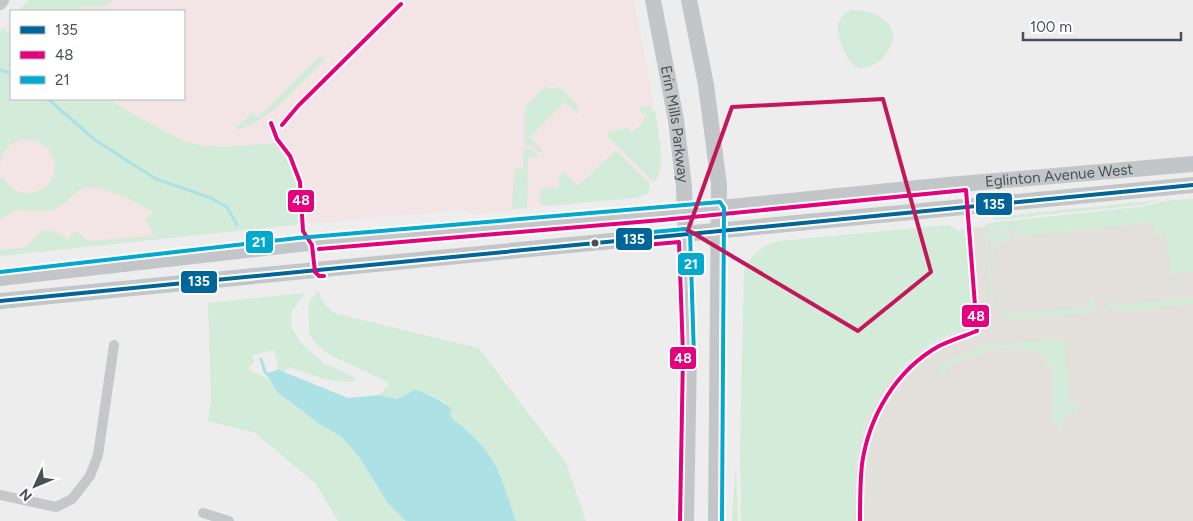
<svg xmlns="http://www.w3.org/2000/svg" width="1193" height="521" font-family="Figtree,sans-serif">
<rect width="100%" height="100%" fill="#eeeded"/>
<path fill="#e3dfda" d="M1193,199V521H854L855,475L859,444L869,414L879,396L891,378L919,352L937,341L967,327L973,320L975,314L969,246L965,233L962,229L984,227L989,223L1141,207L1166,201Z"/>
<path fill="#f3e4e5" d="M29,0H634L655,111L661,166L659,176L655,181H651L649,183V189L647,194L635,198L475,214L458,210L336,221L0,256V32L11,18V99H184V11H18Z"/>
<path fill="#d3ebd9" d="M29,0H113L103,7H79V11H18Z
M851,10C873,9 904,23 889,49C886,56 880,62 873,65C868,67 863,69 858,68C847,64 836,35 838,24C840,17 845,13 851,10Z
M2,28L11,34V99H108L127,111L183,141L204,146L224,147L276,143L277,140C301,153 302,201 301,224L0,256V250L26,247L42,231L48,230L60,234L66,239H70L71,233L77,232L88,241L152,236L153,233L146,221L153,213C139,203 101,183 84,188C73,191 68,203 59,207C49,213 27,211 16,209L0,220V178L2,177C9,187 18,195 30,193C38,192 45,189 50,182C73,147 11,116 0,164V32Z
M319,57H327C307,77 263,130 235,129L253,112L258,117Z
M546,86L552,89L559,87L577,105L578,113L577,114L565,102L530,137L543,151L538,152L534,146L525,145V107Z
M651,106V112L655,111C657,128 668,171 654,182L607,136L611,130H621L627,127L631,133L641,125L647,114L639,112L641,107Z
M523,148L533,149L539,157H528L527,208L514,209L512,205V201L515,169L523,168Z
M616,150L649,183V189L647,194L635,198L542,206L540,202L541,189L544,188H559V177L564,172L578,186Z
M1193,199V272L1170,274L1166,234H1154L1153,222L1014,237L1012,221L1141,207L1166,201Z
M1159,200L1141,205L995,220L994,217Z
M1010,221L1011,231L989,232V223Z
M948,225L959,231L962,229L968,240L975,315L971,324L967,327C953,333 939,338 926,347C893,369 867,406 859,445C854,470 854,496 854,521H741L740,448L744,271C751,254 762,245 779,241Z
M985,226H987L994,307L991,308Z
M1011,233L1012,237L1006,238L1005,242L993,243L994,264H993L990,234Z
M317,292H319C322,304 327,308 337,314L479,348L566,463L586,521H516L501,478L476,439L450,416L445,402L428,394L415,391L397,399L379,395L389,384C369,369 320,358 311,336C309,331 309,326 309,321C309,307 307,303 317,292Z
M305,293L291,313V326L300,342L325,364L353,376L356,380C339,387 307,373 290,367L284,372L279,369L274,350L252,355L254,362L248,369L268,379L277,392L294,406L319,424L342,437L360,458L387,502L406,521H338L316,484L255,433L208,421L211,401L208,303Z
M1111,297L1112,306L1193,298V304L1119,311C1112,310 1106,308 1107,300Z
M1090,299H1094L1096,305L1092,311L1089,313L1009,320L1008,317L1000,314L1008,309L1010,315L1090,307Z
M1059,339L1071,346L1065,347L1070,403L1077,402V414L1071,410L1063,419L1064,425L1058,432V424H1053V366H1044L1049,358C1014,337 978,352 944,368L947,372L945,375L940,373L942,366L945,363L984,346Z
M736,464L738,521H732Z"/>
<path fill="#ace2e5" d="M279,369L284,372L348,398L379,395L397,399L415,390C429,394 441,400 452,409L450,416C463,428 479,439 489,455C502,474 508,499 516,521H406L387,502L360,458L342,437L319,424L277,392L266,374Z"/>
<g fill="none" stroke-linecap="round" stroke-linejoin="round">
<path stroke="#ace2e5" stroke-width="3" d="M0,70L11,73
M48,99L95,140L156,179L211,198L227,207L237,225
M261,359L265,372L269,375"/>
<path stroke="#c4c8c8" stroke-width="10" d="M0,495L56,507L72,499L90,476L98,455L114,345
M203,513L229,521"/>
<path stroke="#c4c8c8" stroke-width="14" d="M0,3L2,0"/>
<g stroke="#c3c6c8" stroke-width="16">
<path id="s1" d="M653,0L676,120L684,187L689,354L686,521"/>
<path d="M689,0L706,85L719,185L716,521"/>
<path id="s2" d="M0,278L299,244L661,214L948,185L1193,164"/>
<path d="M0,301C398,264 795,221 1193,185"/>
</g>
<g stroke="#fff" stroke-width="8">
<path id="bus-1" d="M0,301L1193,185"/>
</g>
<g stroke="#fff" stroke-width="8">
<path id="bus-2" d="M271,123L277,139L290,156L300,182L303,231L312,245L315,272L319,276H324
M282,125L298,106L401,4
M633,246L679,242L683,354L680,521
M319,249L662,220L966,190L977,331C964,336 951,340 939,346C896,370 869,416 862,464C860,483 860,502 860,521"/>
</g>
<g stroke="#fff" stroke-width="8">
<path id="bus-3" d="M631,234L685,229L690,232L694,356
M0,272L298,238L720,202L724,208L722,521"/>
</g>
<use href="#bus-1" stroke="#069" stroke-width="4"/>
<use href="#bus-2" stroke="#e5007d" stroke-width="4"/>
<use href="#bus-3" stroke="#00a9ce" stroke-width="4"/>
</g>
<path fill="none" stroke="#c2185b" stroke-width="4" stroke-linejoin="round" d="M883,99L931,272L858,331L688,230L732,107Z"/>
<circle fill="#465257" stroke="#fff" stroke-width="2" cx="595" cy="243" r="4.5"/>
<g text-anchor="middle" stroke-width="5" stroke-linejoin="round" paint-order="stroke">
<g font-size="15" fill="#465257" stroke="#fff">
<text dy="5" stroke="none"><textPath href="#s1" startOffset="126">Erin Mills Parkway</textPath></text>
<text dy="5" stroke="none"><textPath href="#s2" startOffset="1064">Eglinton Avenue West</textPath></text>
</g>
</g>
<g stroke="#fff" stroke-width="2">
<rect x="287" y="189" width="28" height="24" rx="5" fill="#e5007d"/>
<rect x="975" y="192" width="38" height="24" rx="5" fill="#069"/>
<rect x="615" y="227" width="38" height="24" rx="5" fill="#069"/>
<rect x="245" y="230" width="29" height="24" rx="5" fill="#00a9ce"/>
<rect x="677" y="252" width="28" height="24" rx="5" fill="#00a9ce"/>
<rect x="180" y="270" width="38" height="24" rx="5" fill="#069"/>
<rect x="961" y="304" width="29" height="24" rx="5" fill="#e5007d"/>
<rect x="669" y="346" width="28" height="24" rx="5" fill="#e5007d"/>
</g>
<g font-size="14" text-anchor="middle" font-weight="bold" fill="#fff">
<text x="301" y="205">48</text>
<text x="994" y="209">135</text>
<text x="634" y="244">135</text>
<text x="259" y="247">21</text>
<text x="691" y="269">21</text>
<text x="199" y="286">135</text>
<text x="976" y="321">48</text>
<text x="683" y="363">48</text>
</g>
<rect x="10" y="10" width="175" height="90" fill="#ffffff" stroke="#b5babc"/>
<rect x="20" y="26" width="25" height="8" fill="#006699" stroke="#b5babc"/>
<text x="55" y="35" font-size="15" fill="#465257">135</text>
<rect x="20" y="51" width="25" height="8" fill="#e5007d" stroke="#b5babc"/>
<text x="55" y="60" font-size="15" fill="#465257">48</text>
<rect x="20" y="76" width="25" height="8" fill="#00a9ce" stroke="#b5babc"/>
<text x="55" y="85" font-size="15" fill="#465257">21</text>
<g transform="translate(35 486) rotate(226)" stroke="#ffffff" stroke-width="4" paint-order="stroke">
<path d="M0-4L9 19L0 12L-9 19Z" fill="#465257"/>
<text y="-8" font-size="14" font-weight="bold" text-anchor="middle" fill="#465257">N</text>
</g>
<path d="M1023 32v8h158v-8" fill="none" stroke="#465257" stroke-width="2.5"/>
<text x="1030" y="32" font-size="15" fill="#465257" stroke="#ffffff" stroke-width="4" paint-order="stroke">100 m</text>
</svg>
